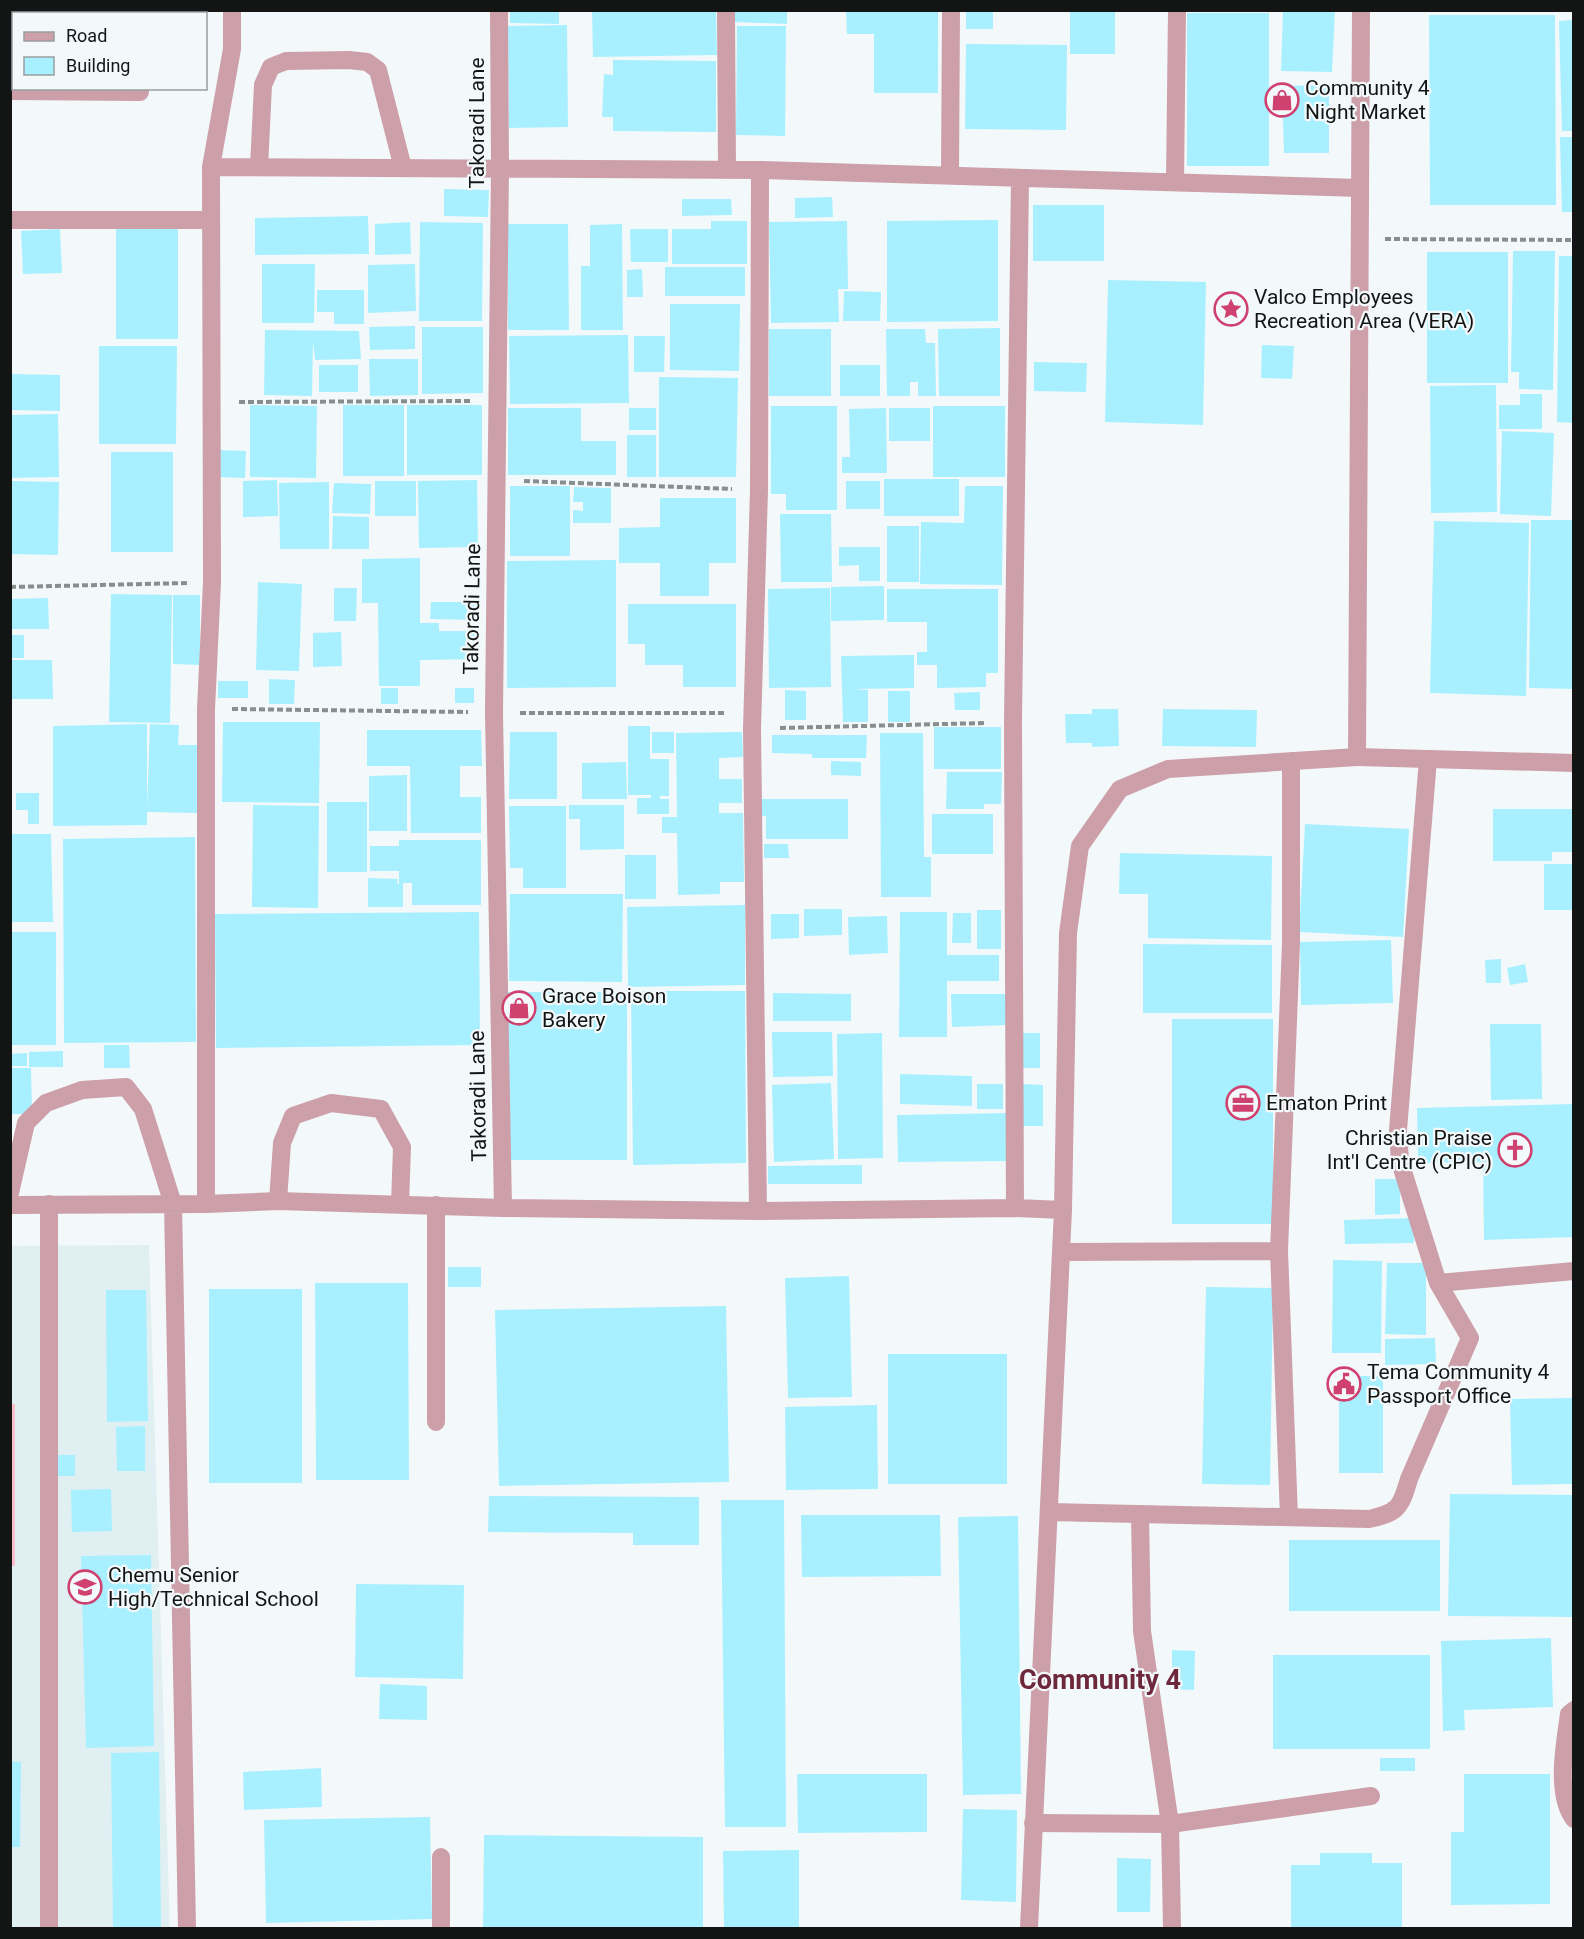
<svg xmlns="http://www.w3.org/2000/svg" width="1584" height="1939" font-family="Roboto,sans-serif">
<rect width="100%" height="100%" fill="#f3f9fa"/>
<path fill="#e0eff2" d="M149,1245L170,1928H11L10,1246Z"/>
<path fill="#febfcc" d="M11,1404H15V1566H10Z"/>
<path fill="#a8f0ff" d="M14,10H82V14H13Z
M110,10H174V14H110Z
M510,10H559V24L510,23Z
M592,10H716L717,55L593,57Z
M734,10H787V24L734,22Z
M846,10H938V93H874V34H847Z
M966,10H993V29H966Z
M1070,10H1115V54H1070Z
M1283,10H1335L1332,72L1281,71Z
M1187,13H1269V166H1187Z
M1429,15H1555L1556,205H1430Z
M1574,20V131H1562L1559,21Z
M567,25L568,127L509,128L508,26Z
M737,26H786L785,136L736,135Z
M966,44L1067,45L1066,130L965,129Z
M613,60L716,61V132L613,131V117H602L604,74L613,75Z
M1329,85V153H1284L1282,86Z
M1560,137H1574V212H1562Z
M444,189L489,190L488,217L444,216Z
M832,197L833,217L795,218V198Z
M682,199H731L732,215L682,216Z
M1033,205H1104V261H1033Z
M368,216L369,254L255,255V218Z
M998,220V321L887,322V221Z
M711,221H747V264H672V229H711Z
M847,221L848,289H838L839,322L771,323L769,222Z
M410,222L411,254L375,255V224Z
M420,222L483,223L482,321H419Z
M508,224H568L569,330H508Z
M622,224L623,330H581V266H590V225Z
M178,227V339H116V228Z
M60,229L62,273L23,274L21,231Z
M630,229H668V262H631Z
M1513,251H1555L1553,390L1519,389V372H1511Z
M1427,252H1508V383H1427Z
M1559,256H1574V423L1557,422Z
M262,264H315L314,323H262Z
M415,264L416,311L368,313V265Z
M665,267H745V296H665Z
M642,269L643,297H627V270Z
M1108,280L1206,282L1203,425L1105,422Z
M317,290H364V324H334V312H317Z
M844,291L881,292L880,321H843Z
M670,304H740L739,371L670,370Z
M415,326V349L370,350L369,327Z
M422,327H483V393L422,394Z
M1000,328V396H939L938,329Z
M769,329H831V396H769Z
M886,329H925L926,343H935L936,396H918V382H910V396H887Z
M265,330L359,331L361,359L315,360L313,341L312,396L264,395Z
M628,335L629,403L510,404L509,336Z
M634,336H665L664,372H634Z
M1262,345L1294,346L1292,379L1261,378Z
M99,346H177L176,444H99Z
M369,359H418V395L370,396Z
M1034,362L1087,363L1086,392L1034,391Z
M319,365H358V392H319Z
M840,365H880V396H840Z
M11,374L60,375V411L11,410Z
M659,377L738,378L736,477H659Z
M1496,385L1497,512L1431,513L1430,386Z
M1520,394H1542V429H1499V405H1520Z
M250,405L317,406L316,478L250,477Z
M343,405H404V476H343Z
M407,405H482V475H407Z
M771,406H837V510H786V494H771Z
M933,406H1005V477H933Z
M508,408H581V441H616V475H508Z
M629,408H656V430H629Z
M886,408L887,473H842V457H850L849,409Z
M889,408H930V441H889Z
M58,414L59,477L10,478V415Z
M1502,431L1554,433L1551,516L1500,514Z
M627,435H656V477H627Z
M217,450L246,451L245,478L216,477Z
M111,452H173V552H111Z
M884,479H959V516H884Z
M277,480L278,516L243,517V481Z
M477,480L478,547L419,548L418,481Z
M10,481L59,482L58,555L10,554Z
M375,481H416V516H375Z
M846,481H880V509H846Z
M329,482V549H280L279,483Z
M334,483L371,484L370,514L332,513Z
M510,486H570V556H510Z
M965,486H1003L1002,585L920,584L921,522L964,523Z
M574,487L611,488V523H573V510L583,511V502H573Z
M660,498H736V563H709V596H660V563H619V528L660,527Z
M780,514H831L832,582H781Z
M333,516L369,517V549H332Z
M1531,520H1574V689L1529,688Z
M1434,521L1529,523L1526,696L1430,693Z
M887,526H919V582H887Z
M839,547H880V581H859V565L839,566Z
M420,558V623H439V631H480V659L420,660V686H379L378,603H362V559Z
M616,560V687L507,688V561Z
M258,582L302,584L299,671L256,670Z
M884,586V620L831,621V587Z
M334,588H357L356,621H334Z
M830,588L831,687L769,688L768,589Z
M887,589H998V673H986V687L937,688V665H917V652H927V622H887Z
M111,594L172,595L170,723L109,722Z
M173,595H200V665L173,664Z
M48,598L49,629H10V599Z
M431,602H477V620L430,619Z
M628,604H736V687H683V665H645V644H628Z
M341,632L342,666L313,667V633Z
M10,635H24V658H10Z
M914,655V688L854,689L868,690V722H843L841,656Z
M10,660H52L53,699H10Z
M269,679L295,680L294,704H269Z
M218,681H248V698H218Z
M381,688H398V704H381Z
M455,688H474V703H455Z
M785,690L806,691V720H785Z
M888,691H910V722H888Z
M980,692V710H955L954,693Z
M1092,709H1118L1119,746L1092,747V743H1066L1065,714H1092Z
M1163,709L1257,710L1256,747L1162,746Z
M223,722H320L319,803L222,802Z
M147,724V809L150,724L179,725L178,745H198L197,813L147,812V825L53,826V726Z
M628,726H650V759H669V796H660V799H669V814H637V798H651V795H628Z
M934,727H1001V769H934Z
M367,730H481L482,766H460V797H481V833H411L410,766H367Z
M510,732H557V799H509Z
M652,732H674V753H652Z
M742,732L743,757L719,758V779H742V803H719V813H743L744,882H720V894L678,895L677,833H662V817H677L676,733Z
M880,733H923L924,857H931V897H881Z
M772,735H867L866,758H812V754L772,753Z
M831,761L861,762V776L831,775Z
M626,762L627,799H582V763Z
M947,772H1002L1001,804H984V809H946Z
M407,775V831H369V776Z
M16,793H39V824H28V810H16Z
M759,799H848V839H766V816H759Z
M327,802H367V872H327Z
M253,805L319,806L318,908L252,907Z
M569,805H624V849L580,850V819H569Z
M509,806H566V888H523V868H510Z
M1493,809H1574V852H1552V861H1493Z
M932,814H993V854H932Z
M1305,824L1409,829L1403,937L1299,932Z
M10,834H51L53,922H10Z
M195,837L196,1042L64,1043L63,839Z
M399,840H481V905H412V883H403V907H368V878L398,879L397,884H399V871H370V846H399Z
M764,844H788L789,858H764Z
M1120,853L1272,856L1271,940L1148,938V894H1119Z
M625,855H656V899H625Z
M1544,864H1574V910H1544Z
M510,894H623L622,982L509,981Z
M745,905V985L628,987L627,907Z
M804,909H842V935L804,936Z
M977,910H1001V949H977Z
M479,912L480,1045L216,1048L215,914Z
M900,912H947V955H999V981H947V1037H899Z
M953,913H971V943H952Z
M771,914H799V938L771,939Z
M887,916L888,953L849,955L848,917Z
M10,932H56V1045H10Z
M1391,940L1393,1003L1301,1005L1300,942Z
M1143,944L1272,945V1013H1143Z
M1501,959V983H1486L1485,960Z
M1525,964L1528,982L1510,985L1507,968Z
M631,991H745L746,1163L633,1165Z
M508,992H627V1160H508Z
M773,993L851,994V1021H773Z
M951,994H1007V1025L952,1027Z
M1172,1019H1273V1224H1172Z
M1490,1024H1541L1542,1099L1491,1100Z
M772,1032H832L833,1076L773,1077Z
M882,1033L883,1158L838,1159L837,1034Z
M1021,1033H1040V1068H1021Z
M104,1045H129L130,1068H104Z
M63,1051V1067H29V1052Z
M27,1053V1066H10V1054Z
M10,1068H31L32,1114H10Z
M900,1074L972,1076V1106L900,1104Z
M831,1083L834,1159L774,1162L772,1085Z
M977,1084H1003V1109H977Z
M1021,1084L1043,1085V1126H1020Z
M1574,1104V1237L1484,1240L1483,1162L1418,1163L1417,1108Z
M1010,1113V1161L898,1162L897,1115Z
M862,1165V1184H768V1166Z
M1375,1179H1400V1214L1375,1215Z
M1414,1218V1243L1345,1244L1344,1220Z
M1333,1260L1382,1261L1381,1353H1332Z
M1387,1263H1426V1335L1385,1334Z
M448,1267H481V1287H448Z
M849,1276L852,1397L788,1398L785,1278Z
M315,1283H408L409,1480H316Z
M1206,1287L1273,1288L1270,1485L1202,1484Z
M209,1289H302V1483H209Z
M106,1290H146L148,1421L107,1422Z
M726,1306L729,1482L499,1486L495,1310Z
M1435,1338L1436,1364L1385,1365V1339Z
M888,1354H1007V1484H888Z
M1339,1376H1383V1473H1339Z
M1574,1398V1484L1512,1485L1510,1399Z
M877,1405L878,1489L786,1490L785,1407Z
M145,1426V1471H117L116,1427Z
M52,1455H75V1476H53Z
M111,1489L112,1531L72,1532L71,1490Z
M1450,1494L1574,1495V1617L1448,1616Z
M489,1496L699,1497V1545H633V1533L488,1532Z
M721,1500H784L786,1827H725Z
M801,1515H940L941,1576L802,1577Z
M1018,1516L1021,1794L963,1795L958,1517Z
M1289,1540H1440V1611H1289Z
M151,1555L154,1746L86,1748L81,1556Z
M356,1584L464,1585L463,1679L355,1677Z
M1551,1638L1553,1707L1464,1710L1465,1730L1443,1731L1441,1641Z
M1172,1650L1195,1651L1194,1690L1172,1689Z
M1273,1655H1430V1749H1273Z
M380,1684L427,1686V1720L379,1719Z
M159,1752L161,1928H113L111,1753Z
M1380,1758H1415V1771H1380Z
M10,1761L21,1762L20,1847H10Z
M321,1768L322,1807L244,1810L243,1772Z
M797,1774H927V1832L798,1833Z
M1464,1774H1550V1904L1451,1905V1832H1464Z
M963,1809L1017,1810L1016,1902L961,1900Z
M430,1817L432,1919L266,1923L264,1820Z
M484,1835L703,1837V1928H483Z
M799,1850V1928H724L723,1851Z
M1320,1853H1372V1863H1402V1928H1291V1865H1320Z
M1117,1858L1151,1859L1150,1912H1117Z"/>
<g fill="none" stroke-linecap="round" stroke-linejoin="round">
<path stroke="#888d8d" stroke-width="4" stroke-dasharray="6 3" stroke-linecap="butt" d="M1385,239L1574,240
M239,402L471,401
M524,481L732,489
M10,587L187,583
M232,709L468,712
M520,713H726
M780,728L985,723"/>
<path stroke="#cd9fa8" stroke-width="18" d="M259,167L263,85L271,67L286,61L349,60L367,62L378,70L403,168
M10,1193L26,1123L46,1103L82,1090L126,1087L143,1109L173,1204
M278,1201L282,1143L293,1116L331,1103L381,1109L402,1147L400,1204
M49,1204V1928
M436,1205V1422
M1140,1514L1142,1631L1170,1824L1172,1928
M1033,1823L1170,1824L1371,1796
M441,1928V1857"/>
<path stroke="#cd9fa8" stroke-width="18" d="M499,10L500,169L494,713L503,1208
M726,10L727,170
M10,91L140,92
M211,167L760,170L1360,188
M950,175L951,10
M1175,182L1177,10
M10,220H210
M173,1204L187,1928
M206,1204V709L212,582L211,167L232,49V10
M10,1205L206,1204L278,1201L503,1208L758,1211L1015,1208L1063,1210
M1015,1208L1013,722L1020,178
M758,1211L752,729L759,490L760,170
M1279,1251L1289,1517
M1061,1252L1279,1251L1291,943V761
M1438,1283L1574,1271
M1049,1512L1369,1519C1398,1513 1401,1507 1409,1479L1470,1338L1438,1283L1400,1162L1398,1130L1428,759
M1574,1710L1569,1714C1565,1743 1555,1794 1574,1819
M1029,1928L1063,1210L1068,933L1080,846L1120,789L1168,769L1357,757"/>
<path stroke="#cd9fa8" stroke-width="18" d="M1361,10L1357,757L1574,763"/>
</g>
<defs>
<g id="shop-ring" transform="scale(1.725)"><circle r="9.5" fill="#f3f9fa" stroke="#cf416f" stroke-width="1.5"/><path d="M-5-2.5h2.3a2.7 3.5 0 0 1 5.4 0H5L5.5 6h-11ZM-1.5-2.5h3a1.5 2.3 0 0 0-3 0Z" fill="#cf416f"/></g>
<g id="sight-ring" transform="scale(1.725)"><circle r="9.5" fill="#f3f9fa" stroke="#cf416f" stroke-width="1.5"/><path d="M0-6L1.8-2.2L6-1.7L2.9 1.2L3.7 5.4L0 3.3L-3.7 5.4L-2.9 1.2L-6-1.7L-1.8-2.2Z" fill="#cf416f"/></g>
<g id="office-ring" transform="scale(1.725)"><circle r="9.5" fill="#f3f9fa" stroke="#cf416f" stroke-width="1.5"/><path d="M-6-3h4V-5.5h4V-3h4V5H-6ZM-1-4.5V-3h2v-1.5ZM-6 0V1H6V0Z" fill="#cf416f"/></g>
<g id="church-ring" transform="scale(1.725)"><circle r="9.5" fill="#f3f9fa" stroke="#cf416f" stroke-width="1.5"/><path d="M-1.2-6h2.4v3.5h3.3v2.4h-3.3V6h-2.4V-.1h-3.3v-2.4h3.3Z" fill="#cf416f"/></g>
<g id="civic-ring" transform="scale(1.725)"><circle r="9.5" fill="#f3f9fa" stroke="#cf416f" stroke-width="1.5"/><path d="M-.6-6.5H3V-4.5H.6V-3L4-1V1h2V6H-6V1h2V-1L-.6-3ZM-1.2 2.5V6h2.4V2.5Z" fill="#cf416f"/></g>
<g id="school-ring" transform="scale(1.725)"><circle r="9.5" fill="#f3f9fa" stroke="#cf416f" stroke-width="1.5"/><path d="M0-5L7-2L0 1L-7-2ZM-4 1L0 2.5L4 1V4Q0 6-4 4Z" fill="#cf416f"/></g>
</defs>
<g fill-rule="evenodd">
<use href="#shop-ring" x="1282" y="100"/>
<use href="#sight-ring" x="1231" y="309"/>
<use href="#shop-ring" x="519" y="1008"/>
<use href="#office-ring" x="1243" y="1103"/>
<use href="#church-ring" x="1515" y="1150"/>
<use href="#civic-ring" x="1344" y="1384"/>
<use href="#school-ring" x="85" y="1587"/>
</g>
<g text-anchor="middle" stroke-width="4.5" stroke-linejoin="round" paint-order="stroke">
<g font-size="21" fill="#131515" stroke="#f3f9fa" text-anchor="start">
<text x="1305" y="95">Community 4<tspan x="1305" dy="24">Night Market</tspan></text>
<text x="1254" y="304">Valco Employees<tspan x="1254" dy="24">Recreation Area (VERA)</tspan></text>
<text x="542" y="1003">Grace Boison<tspan x="542" dy="24">Bakery</tspan></text>
<text x="1266" y="1110">Ematon Print</text>
<text x="1492" y="1145" text-anchor="end">Christian Praise<tspan x="1492" dy="24">Int'l Centre (CPIC)</tspan></text>
<text x="1367" y="1379">Tema Community 4<tspan x="1367" dy="24">Passport Office</tspan></text>
<text x="108" y="1582">Chemu Senior<tspan x="108" dy="24">High/Technical School</tspan></text>
</g>
<g font-size="21" fill="#131515" stroke="#f3f9fa">
<text transform="translate(477 123) rotate(-90)" y="7">Takoradi Lane</text>
<text transform="translate(472 609) rotate(-89)" y="7">Takoradi Lane</text>
<text transform="translate(478 1096) rotate(-91)" y="7">Takoradi Lane</text>
</g>
<g font-size="27" font-weight="bold" fill="#6d283c" stroke="#f3f9fa">
<text x="1100" y="1689">Community 4</text>
</g>
</g>
<rect width="1584" height="1939" fill="none" stroke="#131515" stroke-width="24"/>
<rect x="12" y="12" width="195" height="78" fill="#f3f9fa" stroke="#999e9e" stroke-width="1.5"/>
<rect x="24" y="32" width="30" height="9" fill="#cd9fa8" stroke="#999e9e" stroke-width="1.5"/>
<text x="66" y="42" font-size="18" fill="#131515">Road</text>
<rect x="24" y="57" width="30" height="18" fill="#a8f0ff" stroke="#999e9e" stroke-width="1.5"/>
<text x="66" y="72" font-size="18" fill="#131515">Building</text>
</svg>
